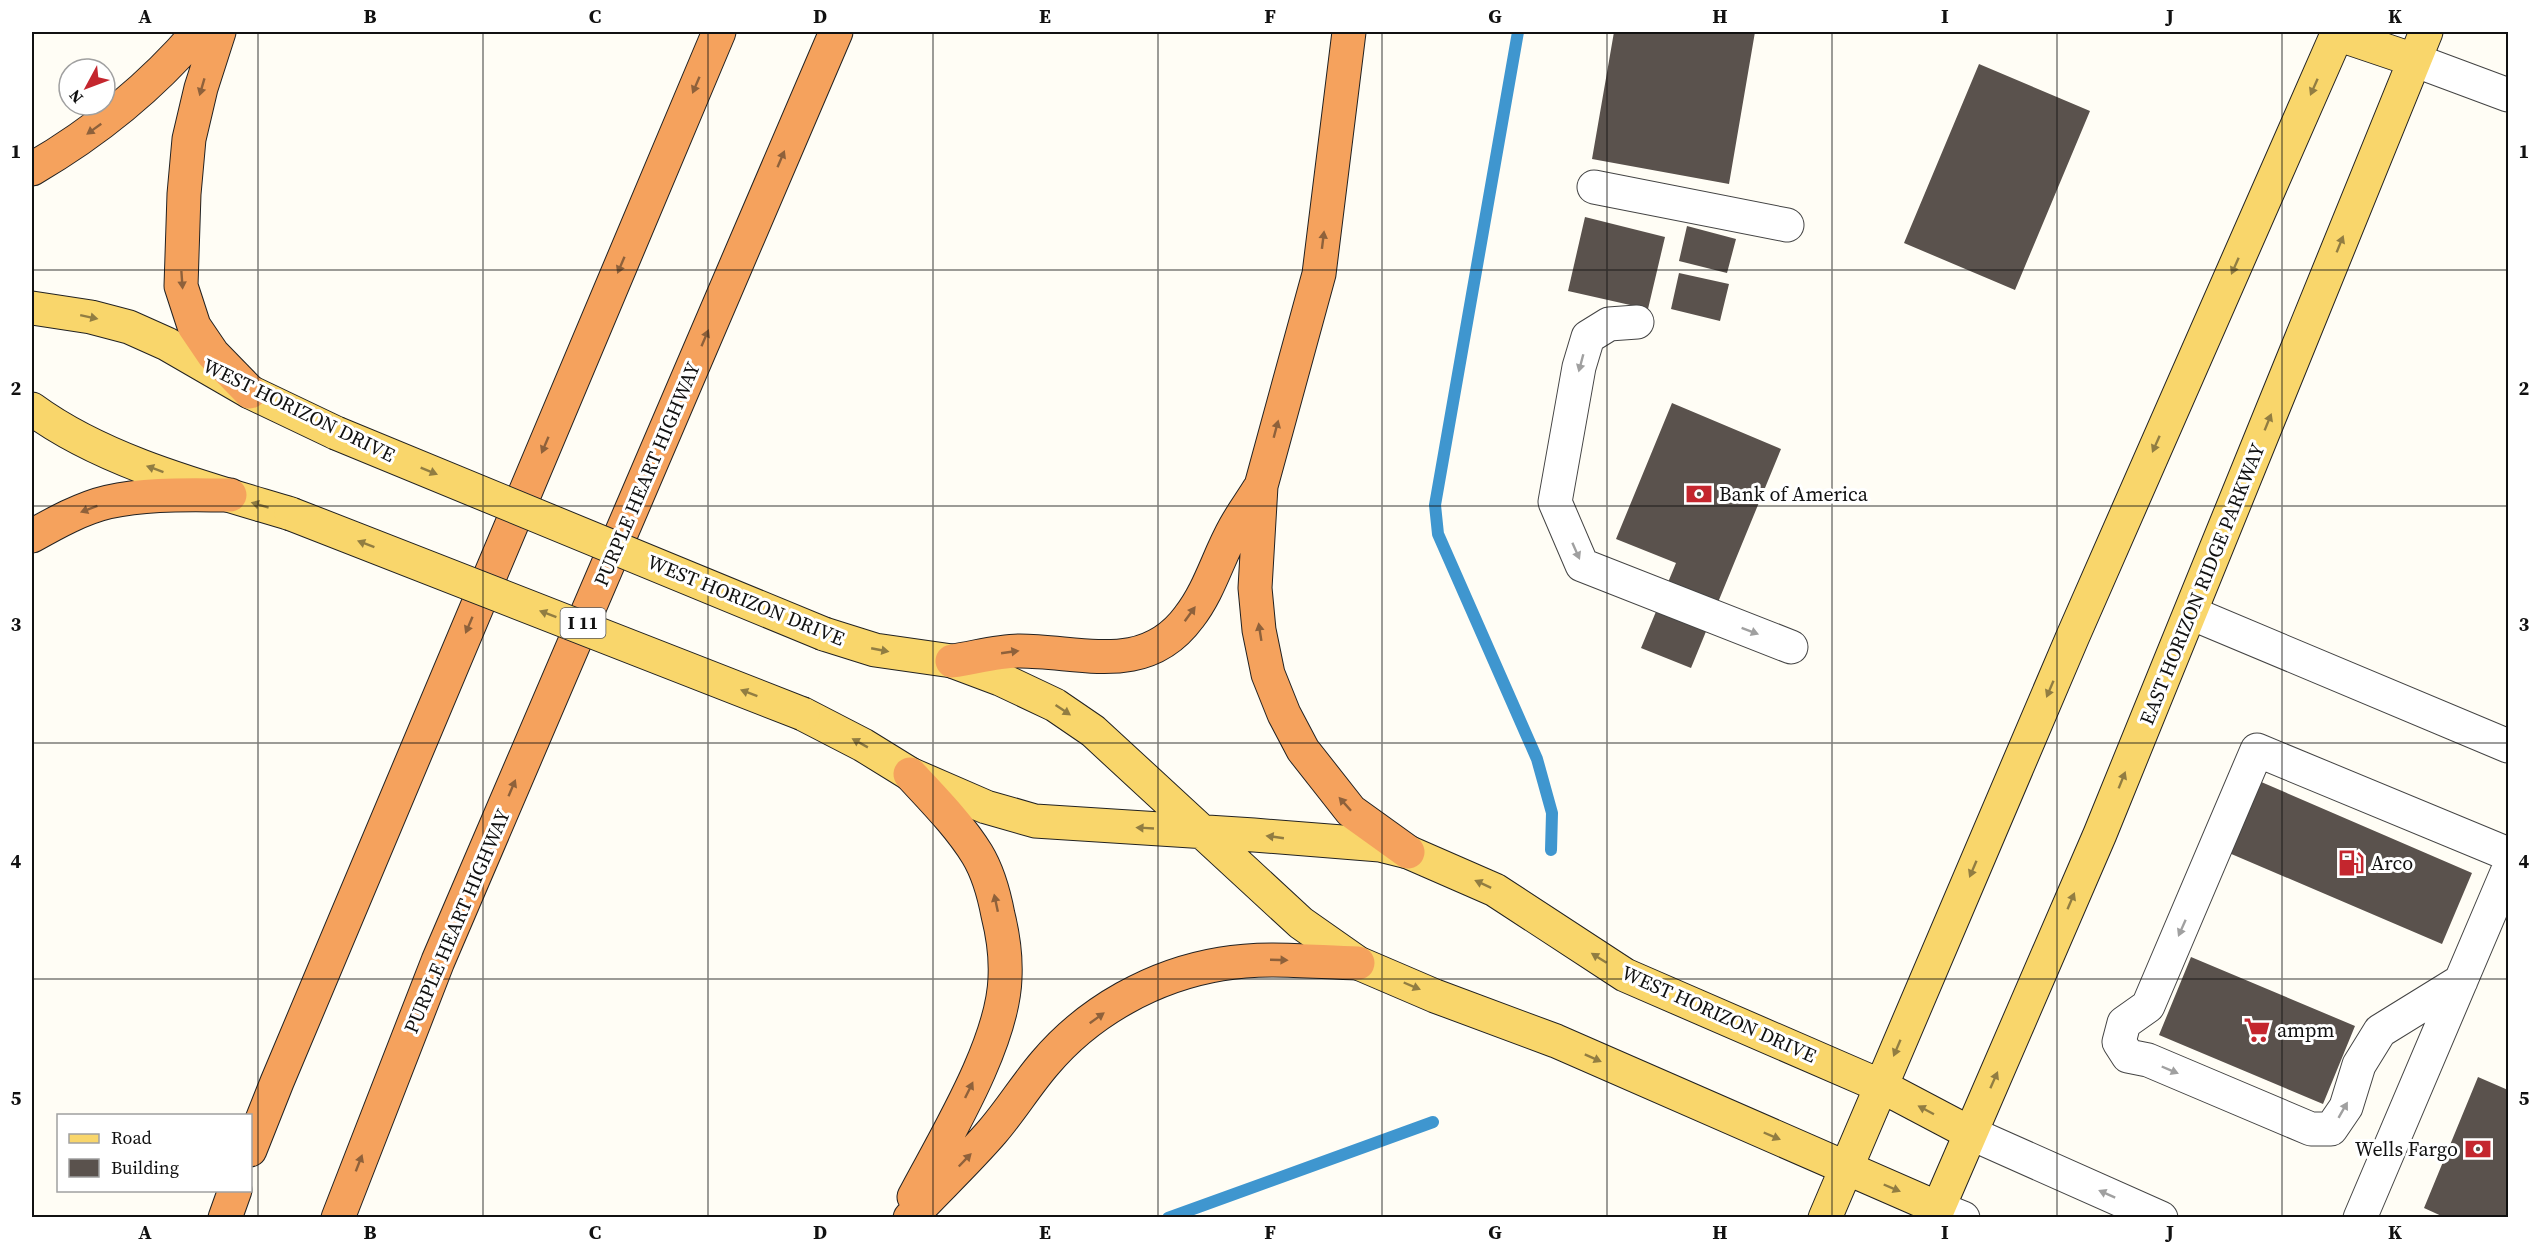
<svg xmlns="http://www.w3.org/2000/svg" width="2540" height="1249" font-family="'Source Serif 4',serif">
<rect width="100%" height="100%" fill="#fffdf5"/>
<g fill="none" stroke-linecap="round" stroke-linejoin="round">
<path stroke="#3f96cf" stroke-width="12" d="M1518,32L1435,505L1438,534L1537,759L1552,813L1551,850
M1168,1218L1433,1122"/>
</g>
<path fill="#5a524d" d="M1614,32H1755L1729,184L1592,159Z
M1979,64L2090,111L2015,290L1904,243Z
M1585,217L1665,237L1648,309L1568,291Z
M1687,226L1736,239L1727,273L1679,261Z
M1679,273L1729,284L1720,321L1671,309Z
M1672,403L1781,449L1691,668L1641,648L1676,563L1616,539Z
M2259,781L2472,873L2442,944L2229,853Z
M2191,957L2355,1026L2323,1104L2159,1035Z
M2478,1077L2508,1090V1218H2446L2424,1208Z"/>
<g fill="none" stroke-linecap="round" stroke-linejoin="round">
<g stroke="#444" stroke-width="35">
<path id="minor" d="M2414,60L2508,95
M1594,187L1787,225
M1637,322L1609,324L1588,337L1579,367L1555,502L1582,565L1791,647
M2191,613L2508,746
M2461,981L2380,1031L2359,1065L2346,1107L2331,1129H2311L2148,1060L2128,1056L2119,1042L2124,1023L2148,1006L2257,750L2508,854
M1970,1133L2161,1218
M1938,1208L1963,1218
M2360,1218L2508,870"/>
</g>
<g stroke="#222" stroke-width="35">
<path id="major" d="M2337,34L2414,60
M32,308L91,317L129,327L167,344L250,392L336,433
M32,409C104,462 205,488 291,514
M824,634L875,650L952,661L1000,679L1055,705L1093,731L1301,923L1358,963L1435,996L1556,1041L1938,1208
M803,714L863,745L910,774L986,807L1035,821L1254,835L1380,845L1408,852L1495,890L1625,975L1881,1086L1970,1133
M1825,1218L2073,636L2338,32
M1934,1218L2100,834L2426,32"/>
</g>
<g stroke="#222" stroke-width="35">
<path id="highway" d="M219,32L201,88L189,139L184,194L181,286L194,326L213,354L250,392
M1349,32L1319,274L1261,486L1255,588L1259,630L1268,674L1284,714L1303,750L1351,811L1408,852
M32,169C94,133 151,87 198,32
M32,536C55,523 82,508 108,502C148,493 189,495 230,495
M952,661C974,658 998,651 1020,651C1081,651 1145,677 1189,617C1210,590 1218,557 1235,527C1242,514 1251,502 1259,489
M910,774C933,799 959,825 977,854C988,872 994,894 998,915C1003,935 1006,958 1005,978C1003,1044 945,1138 914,1197
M250,1150L277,1082L719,32
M225,1218L235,1190
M338,1218L438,961L836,32
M910,1218C937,1189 966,1162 992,1132C1011,1110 1026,1085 1045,1063C1089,1011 1154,975 1221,964C1266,956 1313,962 1358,963"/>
</g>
<use href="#minor" stroke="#fff" stroke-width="33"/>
<use href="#major" stroke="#f9d66b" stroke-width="33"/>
<use href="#highway" stroke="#f5a25d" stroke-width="33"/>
<g stroke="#222" stroke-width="35" stroke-linecap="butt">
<path id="major-bridge" d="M336,433L824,634
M291,514L803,714"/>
</g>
<use href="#major-bridge" stroke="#f9d66b" stroke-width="33"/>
</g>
<defs><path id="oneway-solid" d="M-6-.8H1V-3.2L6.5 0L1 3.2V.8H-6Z" transform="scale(1.5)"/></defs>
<g fill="#8e613b">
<use href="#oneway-solid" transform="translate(696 85) rotate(113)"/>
<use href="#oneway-solid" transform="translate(202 87) rotate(106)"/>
<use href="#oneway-solid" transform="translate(94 129) rotate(144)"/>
<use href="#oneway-solid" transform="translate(781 159) rotate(-67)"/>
<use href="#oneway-solid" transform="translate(1323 240) rotate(-83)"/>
<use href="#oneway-solid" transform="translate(621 265) rotate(113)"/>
<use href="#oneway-solid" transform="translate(182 280) rotate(86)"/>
<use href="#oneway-solid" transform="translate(705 338) rotate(-67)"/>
<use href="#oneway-solid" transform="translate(1276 429) rotate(-75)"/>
<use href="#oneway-solid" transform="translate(545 445) rotate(113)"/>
<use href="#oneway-solid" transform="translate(89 509) rotate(159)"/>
<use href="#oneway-solid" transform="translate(1190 614) rotate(-54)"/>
<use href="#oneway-solid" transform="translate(469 625) rotate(113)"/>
<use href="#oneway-solid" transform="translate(1260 632) rotate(-99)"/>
<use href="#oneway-solid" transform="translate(1010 652) rotate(-8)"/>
<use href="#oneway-solid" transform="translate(512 788) rotate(-67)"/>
<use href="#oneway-solid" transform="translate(1345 804) rotate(-132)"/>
<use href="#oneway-solid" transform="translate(996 903) rotate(-102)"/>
<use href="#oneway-solid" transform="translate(1279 960) rotate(2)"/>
<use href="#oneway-solid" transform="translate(1097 1018) rotate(-36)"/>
<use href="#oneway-solid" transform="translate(969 1090) rotate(-64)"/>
<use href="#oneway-solid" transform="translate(965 1160) rotate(-46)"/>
<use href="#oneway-solid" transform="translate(359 1163) rotate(-69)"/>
</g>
<g fill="#917d42">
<use href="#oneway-solid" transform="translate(2314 87) rotate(114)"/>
<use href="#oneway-solid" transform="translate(2340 244) rotate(-68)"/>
<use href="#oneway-solid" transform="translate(2235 266) rotate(114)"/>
<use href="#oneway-solid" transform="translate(89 317) rotate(12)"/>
<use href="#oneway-solid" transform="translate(2268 422) rotate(-68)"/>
<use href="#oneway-solid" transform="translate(2156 444) rotate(114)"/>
<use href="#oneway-solid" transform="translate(155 469) rotate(-160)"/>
<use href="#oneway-solid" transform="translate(429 471) rotate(22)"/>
<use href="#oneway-solid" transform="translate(260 505) rotate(-163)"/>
<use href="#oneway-solid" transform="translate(366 544) rotate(-159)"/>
<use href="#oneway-solid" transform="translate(548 614) rotate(-159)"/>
<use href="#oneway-solid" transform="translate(880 650) rotate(11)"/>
<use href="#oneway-solid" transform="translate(2050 689) rotate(113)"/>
<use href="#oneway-solid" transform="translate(749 693) rotate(-159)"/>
<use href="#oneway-solid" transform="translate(1063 710) rotate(34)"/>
<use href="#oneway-solid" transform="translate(860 743) rotate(-151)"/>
<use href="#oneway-solid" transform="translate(2122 780) rotate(-68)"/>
<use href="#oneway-solid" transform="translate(1145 828) rotate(-177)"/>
<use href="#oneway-solid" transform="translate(1275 837) rotate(-172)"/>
<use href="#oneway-solid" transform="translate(1973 869) rotate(113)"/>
<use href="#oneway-solid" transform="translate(1483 884) rotate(-155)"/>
<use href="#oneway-solid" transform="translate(2071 901) rotate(-67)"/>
<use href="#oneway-solid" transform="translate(1599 958) rotate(-148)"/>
<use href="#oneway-solid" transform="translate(1412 986) rotate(23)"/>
<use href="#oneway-solid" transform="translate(1897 1048) rotate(113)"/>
<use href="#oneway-solid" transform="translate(1593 1058) rotate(24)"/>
<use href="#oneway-solid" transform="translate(1994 1080) rotate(-66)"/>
<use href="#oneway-solid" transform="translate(1926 1110) rotate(-152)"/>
<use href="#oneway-solid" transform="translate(1772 1136) rotate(23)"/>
<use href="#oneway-solid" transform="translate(1892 1188) rotate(23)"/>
</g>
<g fill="#a0a0a0">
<use href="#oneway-solid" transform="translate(1581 363) rotate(105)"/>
<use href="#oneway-solid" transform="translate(1576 551) rotate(66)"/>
<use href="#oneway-solid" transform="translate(1750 631) rotate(21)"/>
<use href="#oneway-solid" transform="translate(2182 928) rotate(114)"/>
<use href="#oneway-solid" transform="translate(2170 1070) rotate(23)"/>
<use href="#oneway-solid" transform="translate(2343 1110) rotate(-60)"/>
<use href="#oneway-solid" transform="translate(2107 1194) rotate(-156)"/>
</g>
<path fill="none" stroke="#111" stroke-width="1.5" stroke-opacity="0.55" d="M258,32V1218M483,32V1218M708,32V1218M933,32V1218M1158,32V1218M1382,32V1218M1607,32V1218M1832,32V1218M2057,32V1218M2282,32V1218M32,270H2508M32,506H2508M32,743H2508M32,979H2508"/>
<defs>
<g id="bank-bare" transform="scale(2.07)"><path d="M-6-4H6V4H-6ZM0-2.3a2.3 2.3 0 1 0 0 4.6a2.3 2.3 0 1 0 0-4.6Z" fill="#c4262e" stroke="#fff" stroke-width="2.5" paint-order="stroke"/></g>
<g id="fuel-bare" transform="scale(2.07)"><path d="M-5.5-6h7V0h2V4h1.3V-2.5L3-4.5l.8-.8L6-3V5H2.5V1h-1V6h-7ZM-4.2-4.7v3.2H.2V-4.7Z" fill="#c4262e" stroke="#fff" stroke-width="2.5" paint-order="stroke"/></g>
<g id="supermarket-bare" transform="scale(2.07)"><path d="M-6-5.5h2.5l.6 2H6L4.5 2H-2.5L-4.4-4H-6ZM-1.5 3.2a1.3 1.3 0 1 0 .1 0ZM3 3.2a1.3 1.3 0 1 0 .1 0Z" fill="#c4262e" stroke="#fff" stroke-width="2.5" paint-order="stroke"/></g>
</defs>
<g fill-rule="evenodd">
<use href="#bank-bare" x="1699" y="494"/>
<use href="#fuel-bare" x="2351" y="863"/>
<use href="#supermarket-bare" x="2257" y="1030"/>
<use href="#bank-bare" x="2478" y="1149"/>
</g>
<g text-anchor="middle" stroke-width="6" stroke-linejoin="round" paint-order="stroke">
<rect fill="#fff" stroke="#585858" stroke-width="1.5" x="560.5" y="608" width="45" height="30" rx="4.5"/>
<g font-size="18" font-weight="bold" fill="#111">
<text x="583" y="629">I 11</text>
</g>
<g font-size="20" fill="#111" stroke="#fff">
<text transform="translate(299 410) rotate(26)" y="7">WEST HORIZON DRIVE</text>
<text transform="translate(647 474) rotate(-67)" y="7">PURPLE HEART HIGHWAY</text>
<text transform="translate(2202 584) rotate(-68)" y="7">EAST HORIZON RIDGE PARKWAY</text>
<text transform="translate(746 600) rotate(22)" y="7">WEST HORIZON DRIVE</text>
<text transform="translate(457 921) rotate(-67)" y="7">PURPLE HEART HIGHWAY</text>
<text transform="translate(1719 1014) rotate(24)" y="7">WEST HORIZON DRIVE</text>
</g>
<g font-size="20" fill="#111" stroke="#fff" text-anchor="start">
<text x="1719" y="501">Bank of America</text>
<text x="2371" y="870">Arco</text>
<text x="2277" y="1037">ampm</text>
<text x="2458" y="1156" text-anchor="end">Wells Fargo</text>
</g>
</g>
<rect width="2540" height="1249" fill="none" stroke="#ffffff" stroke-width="66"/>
<rect x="57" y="1114" width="195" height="78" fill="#ffffff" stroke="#a0a0a0" stroke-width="1.5"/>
<rect x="69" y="1134" width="30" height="9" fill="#f9d66b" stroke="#a0a0a0" stroke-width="1.5"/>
<text x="111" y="1144" font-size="18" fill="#111111">Road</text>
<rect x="69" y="1159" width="30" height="18" fill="#5a524d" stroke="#a0a0a0" stroke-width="1.5"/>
<text x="111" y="1174" font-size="18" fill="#111111">Building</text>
<g transform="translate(87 87) rotate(229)"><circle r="28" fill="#ffffff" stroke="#a0a0a0" stroke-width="1.5"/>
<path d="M0-4.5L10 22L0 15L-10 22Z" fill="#c4262e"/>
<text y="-9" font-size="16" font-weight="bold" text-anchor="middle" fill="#111111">N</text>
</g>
<rect x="33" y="33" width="2474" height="1183" fill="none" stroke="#111" stroke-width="2"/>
<g font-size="20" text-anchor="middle" font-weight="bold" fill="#111">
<text x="145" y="23">A</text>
<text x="370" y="23">B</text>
<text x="595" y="23">C</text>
<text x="820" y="23">D</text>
<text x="1045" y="23">E</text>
<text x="1270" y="23">F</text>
<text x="1495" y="23">G</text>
<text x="1720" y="23">H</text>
<text x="1945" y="23">I</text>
<text x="2170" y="23">J</text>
<text x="2395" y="23">K</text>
<text x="16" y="158">1</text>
<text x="2524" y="158">1</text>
<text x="16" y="395">2</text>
<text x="2524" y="395">2</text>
<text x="16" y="631">3</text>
<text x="2524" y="631">3</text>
<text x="16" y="868">4</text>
<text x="2524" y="868">4</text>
<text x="16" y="1105">5</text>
<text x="2524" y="1105">5</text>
<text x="145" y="1239">A</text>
<text x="370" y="1239">B</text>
<text x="595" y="1239">C</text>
<text x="820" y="1239">D</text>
<text x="1045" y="1239">E</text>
<text x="1270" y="1239">F</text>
<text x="1495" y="1239">G</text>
<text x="1720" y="1239">H</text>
<text x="1945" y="1239">I</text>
<text x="2170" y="1239">J</text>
<text x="2395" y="1239">K</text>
</g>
</svg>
